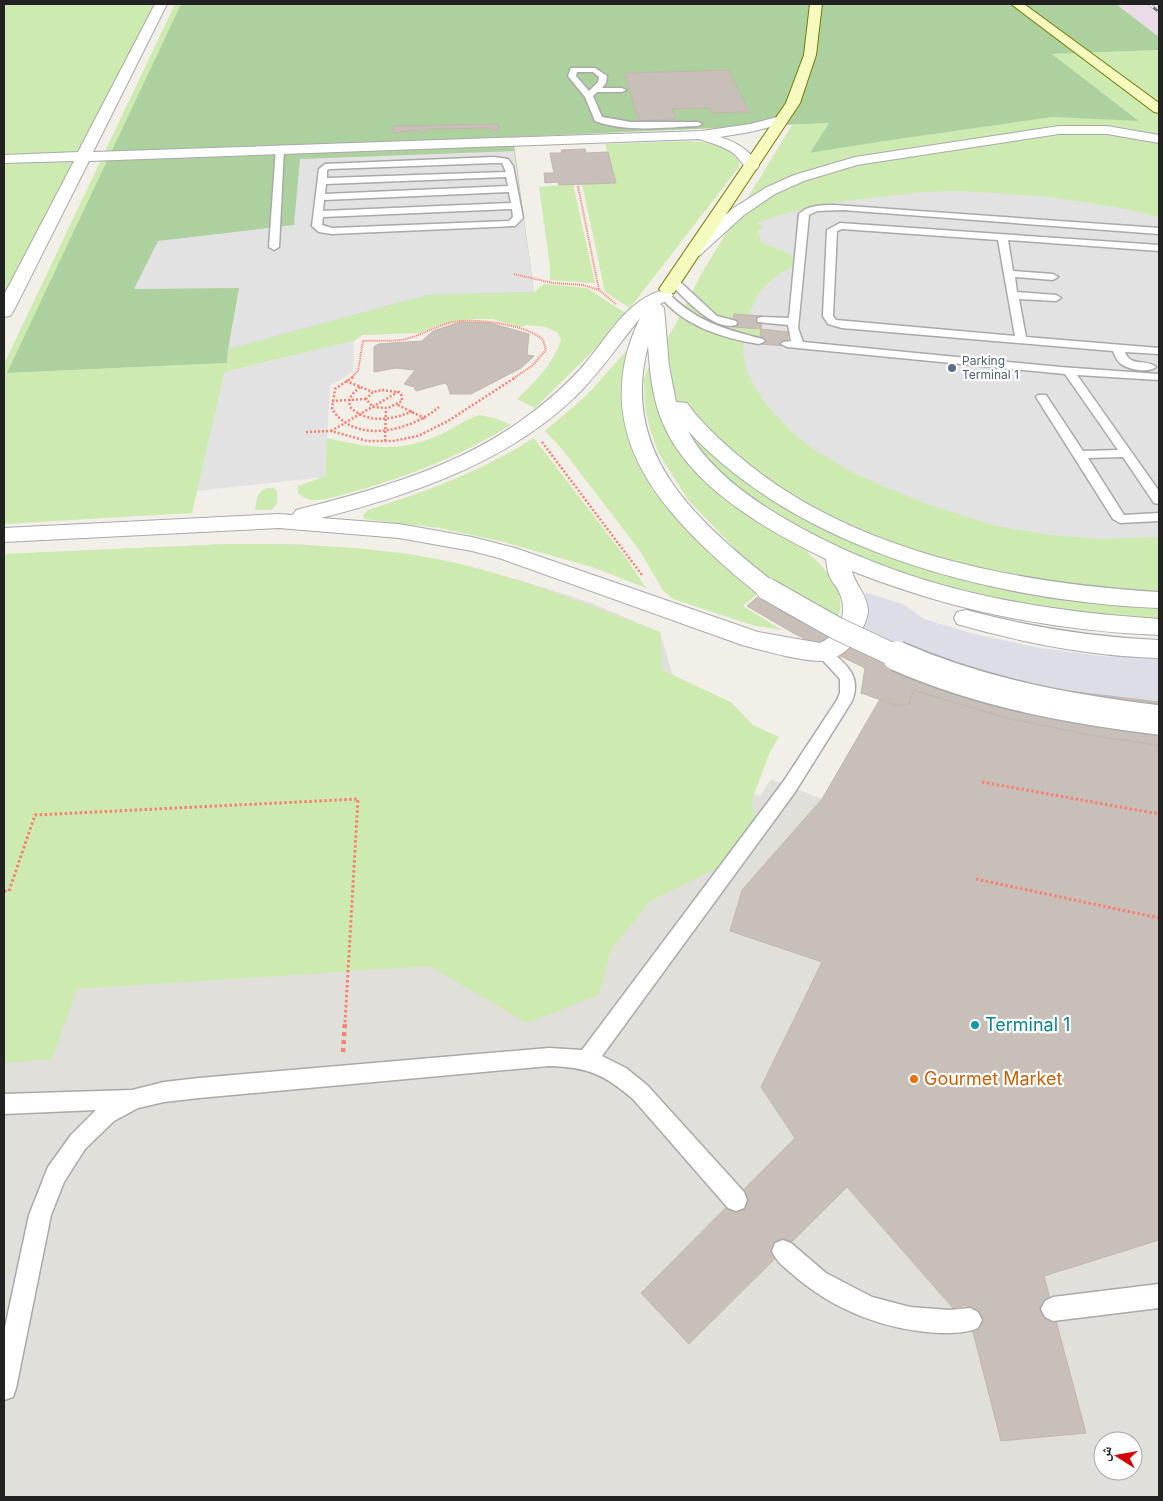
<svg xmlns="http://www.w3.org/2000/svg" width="1163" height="1501" font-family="Inter,'Noto Naskh Arabic',sans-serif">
<rect width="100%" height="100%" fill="#f2efe9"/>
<path fill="#ebdbe8" d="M1116,4H1159V37L1149,29Z"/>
<path fill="#e1dfda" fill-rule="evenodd" d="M227,544H301L431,558L523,581L591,603L660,632L685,717L728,785L760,796L771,779L822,799L880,699L1159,745V1497H4V554ZM1103,1441H1133V1471H1103Z"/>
<path fill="#cdebb0" d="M4,4H157L4,311Z
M175,4H181L8,373L227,363L228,349L427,295L534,292L544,284L587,288L625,313L601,343L535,408L517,399C535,382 553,364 561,340L558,333L546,327L527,325L519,327L492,319H474L454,321L438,325L419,333L363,335L354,341L225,372L192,513L4,524V364Z
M1159,50V623L1090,617L957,590L887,567L823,541L807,552C826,569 848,591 838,617L772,583L751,565L688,500L659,454L650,429L645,406L644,379L648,368L673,329L703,271L792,125L829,123L811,153L885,141L1053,117L1138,120L1052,54Z
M691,141C707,142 728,145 739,158V167L630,308L605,292L582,184L612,169L605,144Z
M573,184L595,283L550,280V267L539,187Z
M628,349C627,366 622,381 622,398C626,488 699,538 761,591L743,606L782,630L755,626L673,599L662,589L640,551L562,449L545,431L586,396Z
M480,415L494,418L511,425C462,455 411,476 356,491C343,494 328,500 315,500C308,501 302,497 298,493V486L325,476L327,438C366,447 396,453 435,437C451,431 464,419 480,415Z
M534,438L629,562L646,588L592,567L504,542L439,528L364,519L363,515L368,510C429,491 479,472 534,438Z
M269,488H274L277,491V504L271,510H257L255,508C257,498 258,489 269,488Z
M227,544C295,544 364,546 432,558C511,573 585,604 660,632L662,670L731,702L753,725L779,737L770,752L751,802L756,819L726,864L650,901L611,950L599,995L527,1023L429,966L77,989L52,1059L4,1063V554Z"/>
<path fill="#add19e" d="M181,4H1116L1159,37V50L1052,54L1139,121L1053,117L885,141L810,153L829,123L513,137L534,292L427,295L228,349L227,363L7,373Z"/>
<path fill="#e2e2e2" d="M514,151L534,292L427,295L228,349L239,288L134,289L158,241L294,225L300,159Z
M961,191L1051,197L1126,209L1159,217V537L1100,539L1051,535L996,526L933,506L885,487L850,471L810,447L788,428L765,403L747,373L743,353L744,342L787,346L788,332L761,329L763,316L748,315L761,290L779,274L795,265L796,257L761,242L758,231L764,227L757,223L787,213L844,201L923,192Z
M354,341L353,372L330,386L325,477L197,491L225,372Z"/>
<path fill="#dddde8" d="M867,593L903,604L924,619L974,634L1040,648L1110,657L1126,651H1159V702L1051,689L982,675L891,645L860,629L856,596Z"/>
<path fill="#c7bfb8" stroke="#c4b6ab" d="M729,70L749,112L713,113L710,108L672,109L676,119L639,121L624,73Z
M498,124L499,130H491V128L426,129L425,132H418V130L392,133L393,126Z
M585,149L586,153L608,152L616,183L559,185L558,182L545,183L544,173H554L550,153H562L561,150Z
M734,314L763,316L761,329L732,327Z
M460,322L490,323L529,334L527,355L534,356L521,368L471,394H450L448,386L445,383L416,391L414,387L404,384L415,370L396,368L374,372V347L378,344L422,341L433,331Z
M761,329L788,332L787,346L759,344Z
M767,589L891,645L982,675L1051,689L1159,702V745L1107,738L1010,719L913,690L909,704L895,705L861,693L865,668L795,634L747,606Z
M913,690L1010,719L1107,738L1159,745V1240L1044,1276L1086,1433L1001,1441L966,1305L953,1308L847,1187L689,1344L641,1293L795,1138L761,1087L822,962L730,931L742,890L822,799L880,699L895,705L909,704Z"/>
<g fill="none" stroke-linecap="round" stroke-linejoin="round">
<g stroke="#a9a9a9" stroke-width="3">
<path id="lane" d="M571,68H595L607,76L606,83L602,88H622L626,90L622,92H597L593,96L602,117L631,122H698L702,124L698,126C665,127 627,133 595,121L585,97L568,76ZM577,72H593L599,77L598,82L589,91L576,76Z
M280,145L284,148L279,247L274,250L269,247L276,148Z
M494,157L508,159L513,166L523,218L515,226L332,234L319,232L312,226L319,169L325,164ZM494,163H502L506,172L327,178V170L330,169ZM506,177L508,186L325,194L326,184ZM509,192L511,203L323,211L324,200ZM512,209L513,217L509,221L332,228L322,225L323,217Z
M834,205L1159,228V234L843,210L817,211L809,215L798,328L803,342L1060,367L1159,374V380L1077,375L1159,491V504L1154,503L1123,457L1088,458L1124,515L1159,513V521L1120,523L1113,519L1036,397L1038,395H1046L1083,451L1118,450L1065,374L787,347L781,344L783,342L791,341L788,325L758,322L757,320L758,318L762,317L789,318L799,214C808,205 821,205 834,205Z
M840,223L1159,245V251L1008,240L1013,271L1053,274L1058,277L1053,280L1015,277L1017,292L1056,295L1061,298L1056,301L1019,299L1026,337L1159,348V354L1125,352C1131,368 1146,358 1156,367C1149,373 1129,370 1121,364C1117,361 1115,356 1113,351L842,328L828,324L823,316L827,230ZM842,229L998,240L1015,336L836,320L833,316L837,231Z
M673,278L677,279L717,316L736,321L737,323L736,325C712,331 685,298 669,283L668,281L669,279Z
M664,292L668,293C697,322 724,329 763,339L765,341L759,344C722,338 683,326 659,295Z
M823,647L828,648C846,665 862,675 852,701L795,792L602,1056L626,1068L647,1085L744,1192L747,1200L744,1208L736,1211L728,1208L633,1099C604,1074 587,1067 549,1066L199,1098L164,1102L138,1108L114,1121L85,1149L64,1182L51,1215L16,1388L13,1397L4,1400V1332L29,1215L48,1167L71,1135L96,1110L4,1114V1094L132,1090L164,1082L199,1078L549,1048L582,1050L783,782L837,700L840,693V679L815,652L818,648Z
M783,1240L791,1243L826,1273L872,1297L910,1307L949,1310L970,1308L978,1312L982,1320L978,1328C966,1333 954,1333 941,1333C887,1331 832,1310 791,1273C783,1266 776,1261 772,1251L775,1243Z
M1159,1284V1308L1053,1321L1045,1317L1041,1309L1045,1301L1053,1297Z"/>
</g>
<g stroke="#a9a9a9" stroke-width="2">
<path id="street" d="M155,4H167L93,152L702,131L750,124L781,116L788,120L786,123L750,132L720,137C738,143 750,150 759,166L757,169C744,172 742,160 733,153C723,146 711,143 699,139L89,161L13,312L10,316L4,317V295L74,161L4,163V155L78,152Z
M1059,126H1107L1159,135V143L1107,134H1059L857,165L804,181L775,194L744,215L699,256H687L685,252L732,209L765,188L794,175L855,157Z
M664,290L670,291L673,295L670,299L660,304L664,308L669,366L676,402L687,403C702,424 720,440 740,457C853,553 1015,583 1159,592V608C997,601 802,553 688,431C708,468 747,496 782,517C900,587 1024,610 1159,619V635C1053,631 950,610 852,571C855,585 867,594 868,610C868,618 863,628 859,635C852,648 837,660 822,661C799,661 765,651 742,645L499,558L472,551L399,538L279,528L4,542V528L279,514L293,515L296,510C376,490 463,466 530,414C549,400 567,384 583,366C607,339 626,299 664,290ZM640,318C582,439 672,524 759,595L767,597L775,595L779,589L775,583C698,522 619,455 648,346C650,371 652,397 662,421C688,486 766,530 826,559C827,565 827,570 829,575C831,582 837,586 839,592C849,612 840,634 820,643L758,632L515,548L472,537L399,524L321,518C411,495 506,463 575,397C600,373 618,345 640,318Z
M966,610C1030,627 1093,637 1159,640V658C1090,656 1023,643 957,624L954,618L957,612Z"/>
</g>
<g stroke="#707d05" stroke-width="2">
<path id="secondary" d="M810,4H822L816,55L800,103L674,293L668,294L662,293L659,289L786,103L804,55Z
M1011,4H1024L1159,103V113L1154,112Z"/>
</g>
<path stroke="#fa8072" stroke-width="2" stroke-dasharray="1 1" stroke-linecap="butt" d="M578,186L599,290
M514,274L553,283L583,285L599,290L616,304
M351,378L358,371L363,341C377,340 392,342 406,339C422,335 437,325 453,322C475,318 527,324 543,340L546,350L532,366L514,378"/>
<path stroke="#fa8072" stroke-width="2.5" stroke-dasharray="2 2" stroke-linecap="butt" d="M353,377L335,389L332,409C355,445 411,431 439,407
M346,381L373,392
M360,387C353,393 348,397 350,407C367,424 393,420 413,411
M382,390L399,392L402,396V401L388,408L373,407L366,399L373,392Z
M332,401L366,399
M398,405L426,419
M331,431L398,392
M306,432L331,431L367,441H393L418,436L448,421L516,377
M385,441L386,409
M542,442L642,575"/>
<path stroke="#fa8072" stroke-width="3" stroke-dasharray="2.5 2.5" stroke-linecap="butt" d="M982,782L1159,814
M976,879L1159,918
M4,891H9L35,815L358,799L345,1023"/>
<path stroke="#fa8072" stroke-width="4.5" stroke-dasharray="4 4" stroke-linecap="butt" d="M343,1052L345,1022"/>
<use href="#lane" fill="#fff" fill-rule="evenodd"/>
<use href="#street" fill="#fff" fill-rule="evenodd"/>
<use href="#secondary" fill="#f7fabf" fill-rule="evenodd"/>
<g stroke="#707070" stroke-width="2.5">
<path id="rail" d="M1149,4L1159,12"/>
</g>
<use href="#rail" stroke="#fff" stroke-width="2" stroke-dasharray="5.5" stroke-linecap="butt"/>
<g stroke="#a9a9a9" stroke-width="24" stroke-linecap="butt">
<path id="street-bridge-far1" d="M767,589L836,628L900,658"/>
</g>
<g stroke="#a9a9a9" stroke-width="32" stroke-linecap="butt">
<path id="street-bridge" d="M897,656C981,693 1069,709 1159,720"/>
</g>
<use href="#street-bridge-far1" stroke="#fff" stroke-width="22"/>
<use href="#street-bridge" stroke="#fff" stroke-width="29"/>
</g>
<circle fill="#5c6f8a" stroke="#fff" stroke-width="2" cx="952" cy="368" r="5"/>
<circle fill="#0f9aa8" stroke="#fff" stroke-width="2" cx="975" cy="1025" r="5"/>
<circle fill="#e8710a" stroke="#fff" stroke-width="2" cx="914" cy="1079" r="5"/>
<g text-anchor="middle" stroke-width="4.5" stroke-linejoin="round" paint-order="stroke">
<g font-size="12" fill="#4e5e75" stroke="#fff" text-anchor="start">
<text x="962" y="365">Parking<tspan x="962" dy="14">Terminal 1</tspan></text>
</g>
<g font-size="18" fill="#0d838f" stroke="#fff" text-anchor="start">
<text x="985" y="1031">Terminal 1</text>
</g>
<g font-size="18" fill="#c56008" stroke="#fff" text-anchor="start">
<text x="924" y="1085">Gourmet Market</text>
</g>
</g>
<rect width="1163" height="1501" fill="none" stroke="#222222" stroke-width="10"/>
<g transform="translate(1118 1456) rotate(281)"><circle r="24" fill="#ffffff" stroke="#a7a7a7"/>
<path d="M0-4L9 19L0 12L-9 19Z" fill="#d40000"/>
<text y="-8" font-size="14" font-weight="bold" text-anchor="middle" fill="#222222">ش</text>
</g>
</svg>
